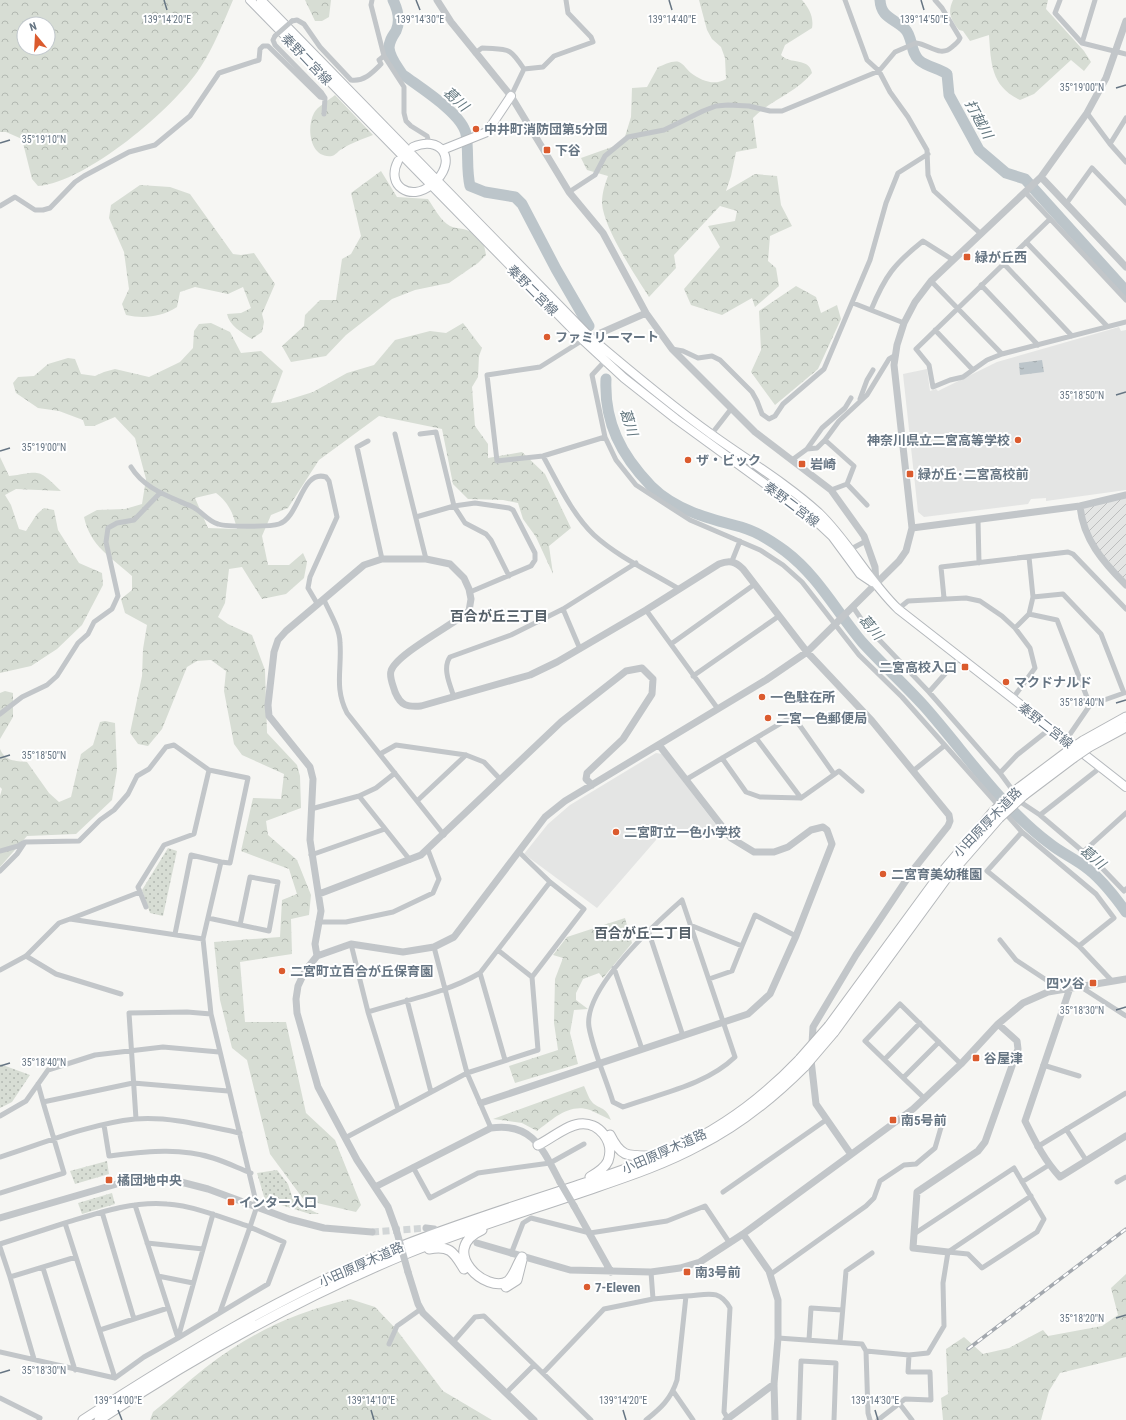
<svg xmlns="http://www.w3.org/2000/svg" width="1126" height="1420" font-family="'Roboto Condensed','Noto Sans JP',sans-serif">
<defs>
<pattern id="industrial-furrows" width="10" height="10" patternUnits="userSpaceOnUse"><rect width="10" height="10" fill="#e4e5e4"/><path d="M-1 1l2-2M0 10L10 0M9 11l2-2" fill="none" stroke="#bdbebe"/></pattern>
<pattern id="forest-crowns" width="20" height="18" patternUnits="userSpaceOnUse"><rect width="20" height="18" fill="#d7ddd4"/><path d="M2 6a3 3 0 1 1 6 0M12 15a3 3 0 1 1 6 0" fill="none" stroke="#b2b8b1"/></pattern>
<pattern id="park-dots" width="8" height="8" patternUnits="userSpaceOnUse"><rect width="8" height="8" fill="#d7ddd4"/><path d="M2 2h.1M6 6h.1" fill="none" stroke="#b2b8b1" stroke-width="1.8" stroke-linecap="round"/></pattern>
<pattern id="water-ripples" width="26" height="14" patternUnits="userSpaceOnUse"><rect width="26" height="14" fill="#bcc5ca"/><path d="M2 4q2-2 4 0t4 0M15 11q2-2 4 0t4 0" fill="none" stroke="#9da5a9"/></pattern>
</defs>
<rect width="100%" height="100%" fill="#f6f6f3"/>
<path fill="#e4e5e4" d="M1119,327L1121,331L1126,330V490L1046,501V498L1031,499L1028,504L924,517L918,512L903,374L927,369L930,391L936,389L938,391L997,362Z
M656,753L662,754L720,830L662,835L656,840L597,908L524,854L548,824L570,805Z"/>
<path fill="url(#industrial-furrows)" d="M1126,495V588L1090,543L1080,506Z"/>
<path fill="url(#forest-crowns)" fill-rule="evenodd" d="M0,0H233C223,23 214,47 200,68C173,109 87,182 38,186L32,179L22,139L6,132H0ZM24,24H48V48H24Z
M305,0H331L329,17L322,21H315Z
M699,0H802C809,8 814,17 812,28L785,45L781,55C790,65 809,57 812,73C796,93 770,100 753,118L757,148L736,152L731,176L726,191L755,174L777,176L781,205L792,226L770,236L768,261L776,268L779,286L755,307L752,298L722,315L691,305L684,289L720,247L708,226L735,221L737,211L720,206L674,255L676,268L649,297C635,275 603,227 602,203C602,193 605,184 608,176L587,170L581,158L623,143L631,117L632,88L647,87L658,67C664,65 673,60 679,62C684,64 687,70 691,73C702,81 714,86 726,79L725,58L721,47L712,39L707,30Z
M953,0H1048L1046,9L1084,51L1091,62L1084,71L1071,60L1034,94L1020,100C991,86 991,64 989,35L970,41L963,31L959,30C951,20 947,13 953,0Z
M335,95L373,135C363,139 351,143 342,149C338,151 336,155 332,156C310,159 306,128 314,113C317,107 329,100 335,95Z
M381,171L397,197L428,199C434,208 441,221 450,226C454,228 459,228 463,229C479,233 484,240 486,255L478,263L449,283L415,290L392,299L346,335L326,356L291,362L282,346L304,326L305,315L320,300H336L342,259L351,254L361,236L351,193Z
M140,185L170,187L190,194L233,254L241,255L254,253L275,284L262,314L264,322L262,332L252,339C242,333 229,325 227,314L241,313L251,308L243,287L228,294L195,287L180,292L177,307C161,317 144,319 126,315L122,304L129,289L124,252L109,218L111,205Z
M796,286L816,297L821,313L837,305L841,319L818,369L775,405L751,372L761,350L759,311Z
M211,323L230,332L241,353L261,351L283,371L271,403L281,402L313,392L347,373L374,365L395,340L430,331L446,333L463,323L482,348L479,356L478,377L472,387L475,426L488,444V458L522,452L545,474L571,528L549,546L553,574L536,537L523,519L518,503L503,500L468,499L453,484L442,429L379,416L319,460L288,508L271,515L262,536L268,565H289L303,553L307,562L304,578L286,594L262,599L242,567L229,569L225,603L218,617L228,624L252,635L265,670L267,733L297,765L300,776L301,808L266,821L268,835L297,860L311,895L309,915L291,919L292,954L240,962L245,1022H286L306,1113L335,1140L361,1205L356,1212L304,1200L270,1154L247,1060L232,1048L220,1000L214,942L280,937L282,900L297,894L289,869L241,851L253,798L281,799L284,774L242,755L234,744L224,691L226,671L211,660L197,661L187,667L162,729L148,746L138,744L130,733L142,676L143,649L147,625L125,613L121,599L132,590V576C111,557 90,546 84,517L97,510L125,509L142,504L146,479L135,438L115,417L94,426H85L83,420L59,411L38,408L16,393L13,383L18,377L34,376L48,364L68,358L75,359L81,374L95,376L104,372L115,369L149,377L180,362L193,348L194,331L199,324ZM216,493C229,503 233,513 237,529L208,528L195,498Z
M0,457L9,476C40,472 37,467 61,491L16,489L5,495L11,505L19,529L26,531L37,514L44,508L54,510L58,530L79,563L102,573L103,585L82,625L57,649L31,666L0,673Z
M5,691L13,693V717L0,739V693Z
M105,721L115,723L117,770L112,800L76,834L27,836L0,867V796L2,789L0,787V749C5,761 15,761 27,762L49,793L59,802L71,797L81,754L93,745L100,722Z
M625,918L632,943L603,978L599,973L583,979L576,993V1000L588,1009L574,1010L570,1033L578,1064L515,1083L509,1066L558,1050L554,1023L555,979L563,958L553,955L567,937Z
M584,1086C587,1092 589,1100 594,1104C603,1110 606,1108 611,1120C604,1117 597,1113 590,1110C569,1103 553,1119 537,1131L522,1123L493,1119Z
M1126,1274V1357L1060,1373L1049,1391L1041,1420H943L941,1398L948,1394L946,1349L964,1337L983,1354L1009,1348L1043,1330L1048,1336L1102,1326L1118,1315L1111,1288Z
M350,1299L375,1307L396,1329L443,1391L492,1420H150L153,1412C171,1398 187,1382 205,1368C252,1332 293,1313 350,1299Z"/>
<path fill="url(#park-dots)" d="M168,848L177,851L163,916L150,913L142,890Z
M0,1064L30,1075L12,1102L0,1108Z
M107,1161L109,1174L75,1184L70,1171Z
M277,1170L288,1184L294,1202L319,1214H310L265,1200L257,1173Z
M112,1193L115,1204L82,1214L78,1203Z"/>
<path fill="url(#water-ripples)" d="M1042,360L1044,372L1020,375L1019,363Z"/>
<g fill="none" stroke-linecap="round" stroke-linejoin="round">
<path stroke="#bcc5ca" stroke-width="11" d="M393,0C398,10 401,20 396,31C392,37 389,41 389,48C390,58 397,66 402,74C419,87 462,113 466,134C469,151 466,169 470,186L485,192L515,197L522,204L556,269L589,326
M880,0C881,18 894,18 905,29C913,37 910,52 919,60C927,67 938,68 947,74L949,95L979,150L1006,173L1025,179L1126,291
M606,379C604,422 621,455 651,486C675,510 709,519 741,527C755,531 773,542 785,551C818,576 836,611 862,642C882,664 904,684 924,706C956,742 983,781 1017,815C1027,825 1038,835 1049,843C1061,853 1076,859 1088,869C1102,880 1116,898 1126,912"/>
<path stroke="#d2d6d7" stroke-width="7" stroke-dasharray="7 3.5" stroke-linecap="butt" d="M372,1232L426,1228"/>
<g stroke="#b5b9bd" stroke-width="10">
<path id="primary" d="M250,0L583,340L624,378L676,419L816,521L832,536L860,574L872,582
M261,0L590,337C630,371 669,404 711,434C747,460 786,483 819,513C849,542 868,580 898,609L1126,787
M413,147C440,135 457,158 437,180
M442,150L487,132L511,96
M398,161C385,186 411,202 431,185"/>
</g>
<g stroke="#b5b8bb" stroke-width="11">
<path id="trunk" d="M1083,741L1126,717
M1089,747L1126,727
M1019,788L1067,752
M1024,795L1073,758
M829,1026L939,876L993,812
M834,1032L945,880L999,818
M610,1135C621,1157 627,1156 651,1156
M538,1145C551,1139 565,1126 579,1124C599,1121 615,1142 608,1161C605,1168 597,1173 590,1177
M482,1230C437,1250 487,1295 508,1281C514,1276 517,1264 522,1257
M429,1249C451,1245 454,1253 464,1269
M506,1287L517,1280L522,1260
M83,1420C182,1356 283,1294 392,1250C456,1224 522,1204 588,1182C635,1166 683,1150 725,1122C753,1104 777,1083 800,1059
M99,1420C197,1355 299,1298 408,1253C469,1228 534,1209 597,1187C632,1175 667,1163 700,1145C740,1125 774,1097 805,1066"/>
</g>
<path stroke="#c2c6c9" stroke-width="5" d="M845,0L867,60L879,71L890,92L908,117L927,150L928,175L934,191L981,234
M1060,0L1055,13L1082,43L1126,54
M292,21L297,20L304,24L320,47L351,80C364,82 373,72 381,64L379,60L384,56L371,5L372,0
M275,36L273,40L275,45L321,92L325,98L324,114
M1082,43L1095,0
M475,53L482,48C509,50 509,46 524,69
M384,56L404,87V113L406,121L411,126L427,136L429,143
M511,96L524,69L543,67L554,56L593,42L591,37L568,13L566,0
M1087,113L1110,144L1126,162
M1110,144L1126,118
M569,192L595,175L605,156L628,137L664,130L703,111L716,106L728,105L749,106L770,111H782L879,71L895,52L916,43C929,44 940,58 952,47C955,44 959,42 960,38L942,8L935,0
M1025,192L1126,300
M1066,204L1092,168L1126,203
M0,206L15,197L35,210H43L50,208L75,182L84,176L129,152L155,145L190,116L219,73L259,60L260,49L263,46H268L320,97L325,98
M1026,242L1107,326
M1004,264L1072,336
M931,281L1002,354L1126,322
M981,285L1038,345
M853,303L904,323
M871,310C885,276 894,264 923,241L953,260
M935,330L973,370
M583,340L540,367L487,375L497,461L543,456L605,437
M672,349L683,351L698,358L712,356L720,360L752,392L757,401L762,414L769,419L775,416L783,404L824,369L870,260L886,203L898,173L928,154
M1002,354L987,360L963,377L950,380L933,387L929,365L916,349L1050,219
M605,361L592,375L605,437L616,460L636,485L690,520L760,550L783,565L802,582L859,655L902,697L1022,832L1096,894L1114,918L1079,946
M860,399L867,380L873,370
M395,434L426,559
M420,434L436,432L454,506L465,523L486,534L491,540L509,576
M710,436L731,409
M825,440L854,466L847,484L867,505
M368,441L357,447L382,559
M807,449L817,448L825,440L839,421L867,395L889,359L896,355
M543,456C558,483 572,514 594,535C618,557 651,572 679,589
M792,460L807,449L822,428L845,408L851,398
M131,467C142,485 160,493 179,501C184,504 191,505 196,509C204,514 208,521 218,524C227,527 270,527 279,524C300,517 301,469 326,477L329,481L337,517L310,577L308,588L318,605
M831,490L847,484
M416,517L454,506L475,503L509,508L513,510L535,553V560L531,566L470,592
M978,520L979,563
M851,549L866,541
M732,561L740,541
M944,598L941,567L1068,552L1073,554L1126,609
M324,600C330,613 340,629 340,643C342,670 334,687 347,713L444,835
M853,607L866,626L929,692L1000,773L1022,803L1040,815
M563,609L580,649
M898,609L908,601L966,598L980,601L1002,616L1015,628L1030,648L1035,668L1013,698
M646,610L718,709
M1029,614L1057,620L1090,705L1124,693L1101,634L1063,594L1033,597
M1015,628L1029,614L1033,597L1029,557
M671,644L755,584
M693,676L779,616
M929,692L960,657
M454,697C450,685 442,668 450,657L511,635L563,609L636,563
M0,714L22,697L47,685L57,676L78,643L88,634L94,622L112,609L118,596L106,542L108,528L117,523L134,520L160,493
M756,738L801,798
M1066,740L1090,705
M380,754L396,745L466,755L484,762L500,779
M722,758L746,792L760,797L801,798L839,771L862,791
M1101,767L1040,815L1100,866L1124,891L1126,889
M913,771L944,746
M1000,773L1017,755L1051,728
M687,779L793,716L834,774
M359,796L410,860
M417,801L466,755
M311,809L359,796L376,788L395,773
M1022,832L987,871L1079,946L1112,981
M0,851L18,846L23,843
M1083,852L1126,813
M311,855L385,829
M0,871L17,854L25,842L79,841L100,820L114,810L128,794L137,776L149,769L166,747L174,745L209,770
M140,892L146,907
M682,900L735,1057C706,1085 662,1093 623,1107L613,1102C606,1079 593,1050 589,1027C583,989 656,923 682,900Z
M208,918L269,931L278,882L250,877L240,925
M318,922H346L393,912L433,893L439,879L428,850
M690,925L742,946L755,915L796,936
M648,930L683,1036
M175,934L191,855L221,862
M1000,940L1016,960L1060,989
M351,944L368,1012L398,1109
M434,947L467,1073L491,1128
M499,951L532,977
M26,956L56,974L121,994
M614,968L642,1049
M0,970L26,956L59,923L70,919L203,939
M480,973L505,1060
M709,979L732,971L742,946
M1081,987L1126,1016
M407,1000L431,1092
M368,1012C406,1000 446,993 480,973L550,882
M885,1059L920,1023
M1043,1065L1079,1076
M904,1077L939,1042
M38,1084L43,1102
M925,1099L865,1041L900,1004L961,1064
M0,1116L26,1101L48,1070L95,1055L163,1047L219,1052
M136,1119L129,1013L187,1012L211,1014
M104,1125L109,1156C144,1152 179,1147 213,1158C226,1162 238,1168 251,1173
M1066,1129L1086,1160
M345,1138L467,1073L538,1050L532,977L584,909L550,882L519,852
M1037,1147L1126,1093
M0,1157C44,1143 89,1124 135,1119C169,1116 206,1126 240,1133
M413,1167L430,1198L478,1173L550,1163L584,1144
M1022,1182L1049,1165
M1117,1182L1126,1177
M723,1192L826,1120
M0,1193L64,1173L43,1102L133,1083L228,1091
M135,1205L178,1338L268,1284L284,1242L250,1227L220,1312
M102,1212L134,1319
M914,1234L1014,1168L1044,1219L1037,1232L982,1268L968,1254L948,1252
M147,1243L203,1249
M0,1244L65,1223
M0,1247L10,1277
M511,1254L523,1223L531,1218L590,1233L667,1221L705,1206L729,1242
M43,1268L75,1370
M651,1272L653,1299
M771,1274L866,1206L874,1198L880,1181L904,1165L916,1164L935,1148L942,1124
M158,1276L193,1283
M686,1296C707,1295 719,1288 730,1308L724,1412L728,1419
M100,1330L168,1308
M778,1338L862,1344L866,1351L868,1413L870,1420
M809,1340L811,1308L842,1310
M453,1342L475,1317L484,1316L591,1420
M840,1342L846,1271L872,1253
M389,1344L397,1326L421,1309
M866,1351L909,1355L908,1372H930L931,1400L905,1399L878,1420
M0,1352L115,1378L65,1223C98,1213 132,1201 167,1204C191,1205 227,1219 250,1227L257,1206L211,1014L203,939L221,862L230,863L248,778L209,770L194,834L164,845L138,887L140,892L70,919
M909,1355L928,1353L944,1326L943,1283L948,1252L1031,1196
M34,1359L10,1277L76,1257
M543,1373L604,1309L653,1299L686,1296L677,1380C671,1399 661,1408 646,1420
M115,1378L144,1357L178,1338L213,1214
M673,1391L693,1420
M506,1393L534,1365
M0,1398L40,1418L39,1420
M899,1403L912,1420
M799,1420L801,1361L836,1363L834,1420"/>
<path stroke="#c2c6c9" stroke-width="7" d="M437,0L451,22L511,96L569,192L603,233L646,313L672,349L755,432L831,490L864,536L875,567L876,585
M1041,177L1126,267
M587,339L646,313
M1080,506C1083,539 1103,562 1126,585
M912,528L1080,506L1126,495
M319,894L421,855L561,722L626,671L642,668L653,679L652,694L623,739L587,773L586,779L592,785
M317,956L315,944L321,911L310,840L313,779L310,767L269,716L268,705L274,652L278,640L286,631L364,565L382,559H426L450,564L464,578L469,589L471,599L469,611C453,625 396,654 391,671C389,677 393,685 395,692C401,706 407,707 421,706L530,675L557,662L646,610L719,564C729,560 735,561 743,569L807,652L872,721L949,815L950,821L948,826L913,870L856,955L813,1027L811,1060L816,1104L850,1153
M1070,988L1025,1121C1035,1141 1044,1160 1060,1177L1126,1136
M481,1103L748,1014L770,994L796,936L832,844L827,830L823,827L811,830L788,847L774,852H754L731,838L659,745
M375,1187L491,1128C533,1122 543,1150 560,1182
M574,1206L611,1272
M0,1218L127,1181L154,1179L177,1181L208,1189L289,1219L324,1228L372,1232
M426,1228L434,1229
M396,1229L388,1207L357,1160L318,1087L297,1013L296,999L298,986L305,971L317,956L351,944L403,952L434,947L454,937L545,817L565,801L766,680L807,652L899,561L906,551L912,528L894,365L897,345L904,323L915,302L931,281L1041,177L1087,113L1106,78L1126,21
M743,1234L769,1271L778,1300V1338L774,1384L775,1420
M477,1243L570,1270L651,1272L680,1268L700,1262L743,1234L913,1109L961,1064L998,1024L1023,1003L1048,992L1126,979
M948,1252L913,1248L917,1192L978,1151L985,1142L1018,1049L1017,1041L998,1024
M408,1272L418,1304L423,1313L534,1420
M726,1420L774,1384"/>
<use href="#primary" stroke="#fff" stroke-width="8"/>
<use href="#trunk" stroke="#fff" stroke-width="9"/>
<g stroke="#a3a8ae" stroke-width="3.5">
<path id="rail" d="M968,1349L1126,1229"/>
</g>
<use href="#rail" stroke="#fff" stroke-width="2" stroke-dasharray="6" stroke-linecap="butt"/>
<g stroke="#b5b8bb" stroke-width="11" stroke-linecap="butt">
<path id="trunk-bridge" d="M1067,752L1083,741
M1073,758L1089,747
M993,812L1019,788
M999,818L1024,795
M800,1059L829,1026
M805,1066L834,1032"/>
</g>
<path stroke="#c2c6c9" stroke-width="5" d="M275,36L292,21"/>
<path stroke="#c2c6c9" stroke-width="7" d="M560,1182L574,1206
M396,1229L408,1272"/>
<use href="#trunk-bridge" stroke="#fff" stroke-width="9"/>
</g>
<path fill="none" stroke="#667583" stroke-width="1.5" d="M164,0L167,10M416,0L420,10M669,0L672,10M921,0L924,10M1116,88L1126,85M0,143L10,140M1116,395L1126,392M0,451L10,448M1116,703L1126,700M0,758L10,755M1116,1010L1126,1007M0,1066L10,1063M1116,1318L1126,1315M0,1373L10,1370M118,1410L122,1420M371,1410L374,1420M623,1410L626,1420M875,1410L878,1420"/>
<g fill="#db5b2e" stroke="#fff" stroke-width="1.5">
<circle cx="476" cy="129" r="4"/>
<rect x="543" y="146" width="8" height="8" rx="2"/>
<rect x="963" y="253" width="8" height="8" rx="2"/>
<circle cx="547" cy="337" r="4"/>
<circle cx="1018" cy="440" r="4"/>
<circle cx="688" cy="460" r="4"/>
<rect x="798" y="460" width="8" height="8" rx="2"/>
<rect x="906" y="470" width="8" height="8" rx="2"/>
<rect x="961" y="663" width="8" height="8" rx="2"/>
<circle cx="1006" cy="682" r="4"/>
<circle cx="762" cy="697" r="4"/>
<circle cx="768" cy="718" r="4"/>
<circle cx="616" cy="832" r="4"/>
<circle cx="883" cy="874" r="4"/>
<circle cx="282" cy="971" r="4"/>
<rect x="1089" y="979" width="8" height="8" rx="2"/>
<rect x="972" y="1054" width="8" height="8" rx="2"/>
<rect x="889" y="1116" width="8" height="8" rx="2"/>
<rect x="105" y="1176" width="8" height="8" rx="2"/>
<rect x="227" y="1198" width="8" height="8" rx="2"/>
<rect x="683" y="1268" width="8" height="8" rx="2"/>
<circle cx="587" cy="1287" r="4"/>
</g>
<g text-anchor="middle" stroke-width="4" stroke-linejoin="round" paint-order="stroke">
<g font-size="13" fill="#667583" stroke="#fff">
<text transform="translate(307 59) rotate(46)" y="5">秦野二宮線</text>
<text transform="translate(533 290) rotate(45)" y="5">秦野二宮線</text>
<text transform="translate(792 504) rotate(37)" y="5">秦野二宮線</text>
<text transform="translate(1046 725) rotate(38)" y="5">秦野二宮線</text>
<text transform="translate(987 822) rotate(-46)" y="5">小田原厚木道路</text>
<text transform="translate(664 1151) rotate(-24)" y="5">小田原厚木道路</text>
<text transform="translate(361 1264) rotate(-24)" y="5">小田原厚木道路</text>
</g>
<g font-size="13" font-weight="bold" fill="#667583" stroke="#fff" text-anchor="start">
<text x="484" y="134">中井町消防団第5分団</text>
<text x="555" y="155">下谷</text>
<text x="975" y="262">緑が丘西</text>
<text x="555" y="342">ファミリーマート</text>
<text x="1010" y="445" text-anchor="end">神奈川県立二宮高等学校</text>
<text x="696" y="465">ザ・ビック</text>
<text x="810" y="469">岩崎</text>
<text x="918" y="479">緑が丘･二宮高校前</text>
<text x="957" y="672" text-anchor="end">二宮高校入口</text>
<text x="1014" y="687">マクドナルド</text>
<text x="770" y="702">一色駐在所</text>
<text x="776" y="723">二宮一色郵便局</text>
<text x="624" y="837">二宮町立一色小学校</text>
<text x="891" y="879">二宮育美幼稚園</text>
<text x="290" y="976">二宮町立百合が丘保育園</text>
<text x="1085" y="988" text-anchor="end">四ツ谷</text>
<text x="984" y="1063">谷屋津</text>
<text x="901" y="1125">南5号前</text>
<text x="117" y="1185">橘団地中央</text>
<text x="239" y="1207">インター入口</text>
<text x="695" y="1277">南3号前</text>
<text x="595" y="1292">7-Eleven</text>
</g>
<g font-size="14" font-style="italic" fill="#63777f" stroke="#fff">
<text transform="translate(456 99) rotate(42)" y="5">葛川</text>
<text transform="translate(979 119) rotate(61)" y="5">打越川</text>
<text transform="translate(629 422) rotate(72)" y="5">葛川</text>
<text transform="translate(871 627) rotate(50)" y="5">葛川</text>
<text transform="translate(1093 857) rotate(40)" y="5">葛川</text>
</g>
<g font-size="14" font-weight="bold" fill="#545f68" stroke="#fff">
<text x="499" y="621">百合が丘三丁目</text>
<text x="643" y="938">百合が丘二丁目</text>
</g>
</g>
<g font-size="10" text-anchor="middle" fill="#667583" stroke="#fff" stroke-width="4" stroke-linejoin="round" paint-order="stroke">
<text x="167" y="23">139°14'20"E</text>
<text x="420" y="23">139°14'30"E</text>
<text x="672" y="23">139°14'40"E</text>
<text x="924" y="23">139°14'50"E</text>
<text x="1082" y="91">35°19'00"N</text>
<text x="44" y="143">35°19'10"N</text>
<text x="1082" y="399">35°18'50"N</text>
<text x="44" y="451">35°19'00"N</text>
<text x="1082" y="706">35°18'40"N</text>
<text x="44" y="759">35°18'50"N</text>
<text x="1082" y="1014">35°18'30"N</text>
<text x="44" y="1066">35°18'40"N</text>
<text x="1082" y="1322">35°18'20"N</text>
<text x="44" y="1374">35°18'30"N</text>
<text x="118" y="1404">139°14'00"E</text>
<text x="371" y="1404">139°14'10"E</text>
<text x="623" y="1404">139°14'20"E</text>
<text x="875" y="1404">139°14'30"E</text>
</g>
<g transform="translate(36 36) rotate(342)"><circle r="19" fill="#ffffff" stroke="#c2c8cd"/>
<path d="M0-3L7 15L0 10L-7 15Z" fill="#db5b2e"/>
<text y="-6" font-size="11" font-weight="bold" text-anchor="middle" fill="#667583">N</text>
</g>
</svg>
